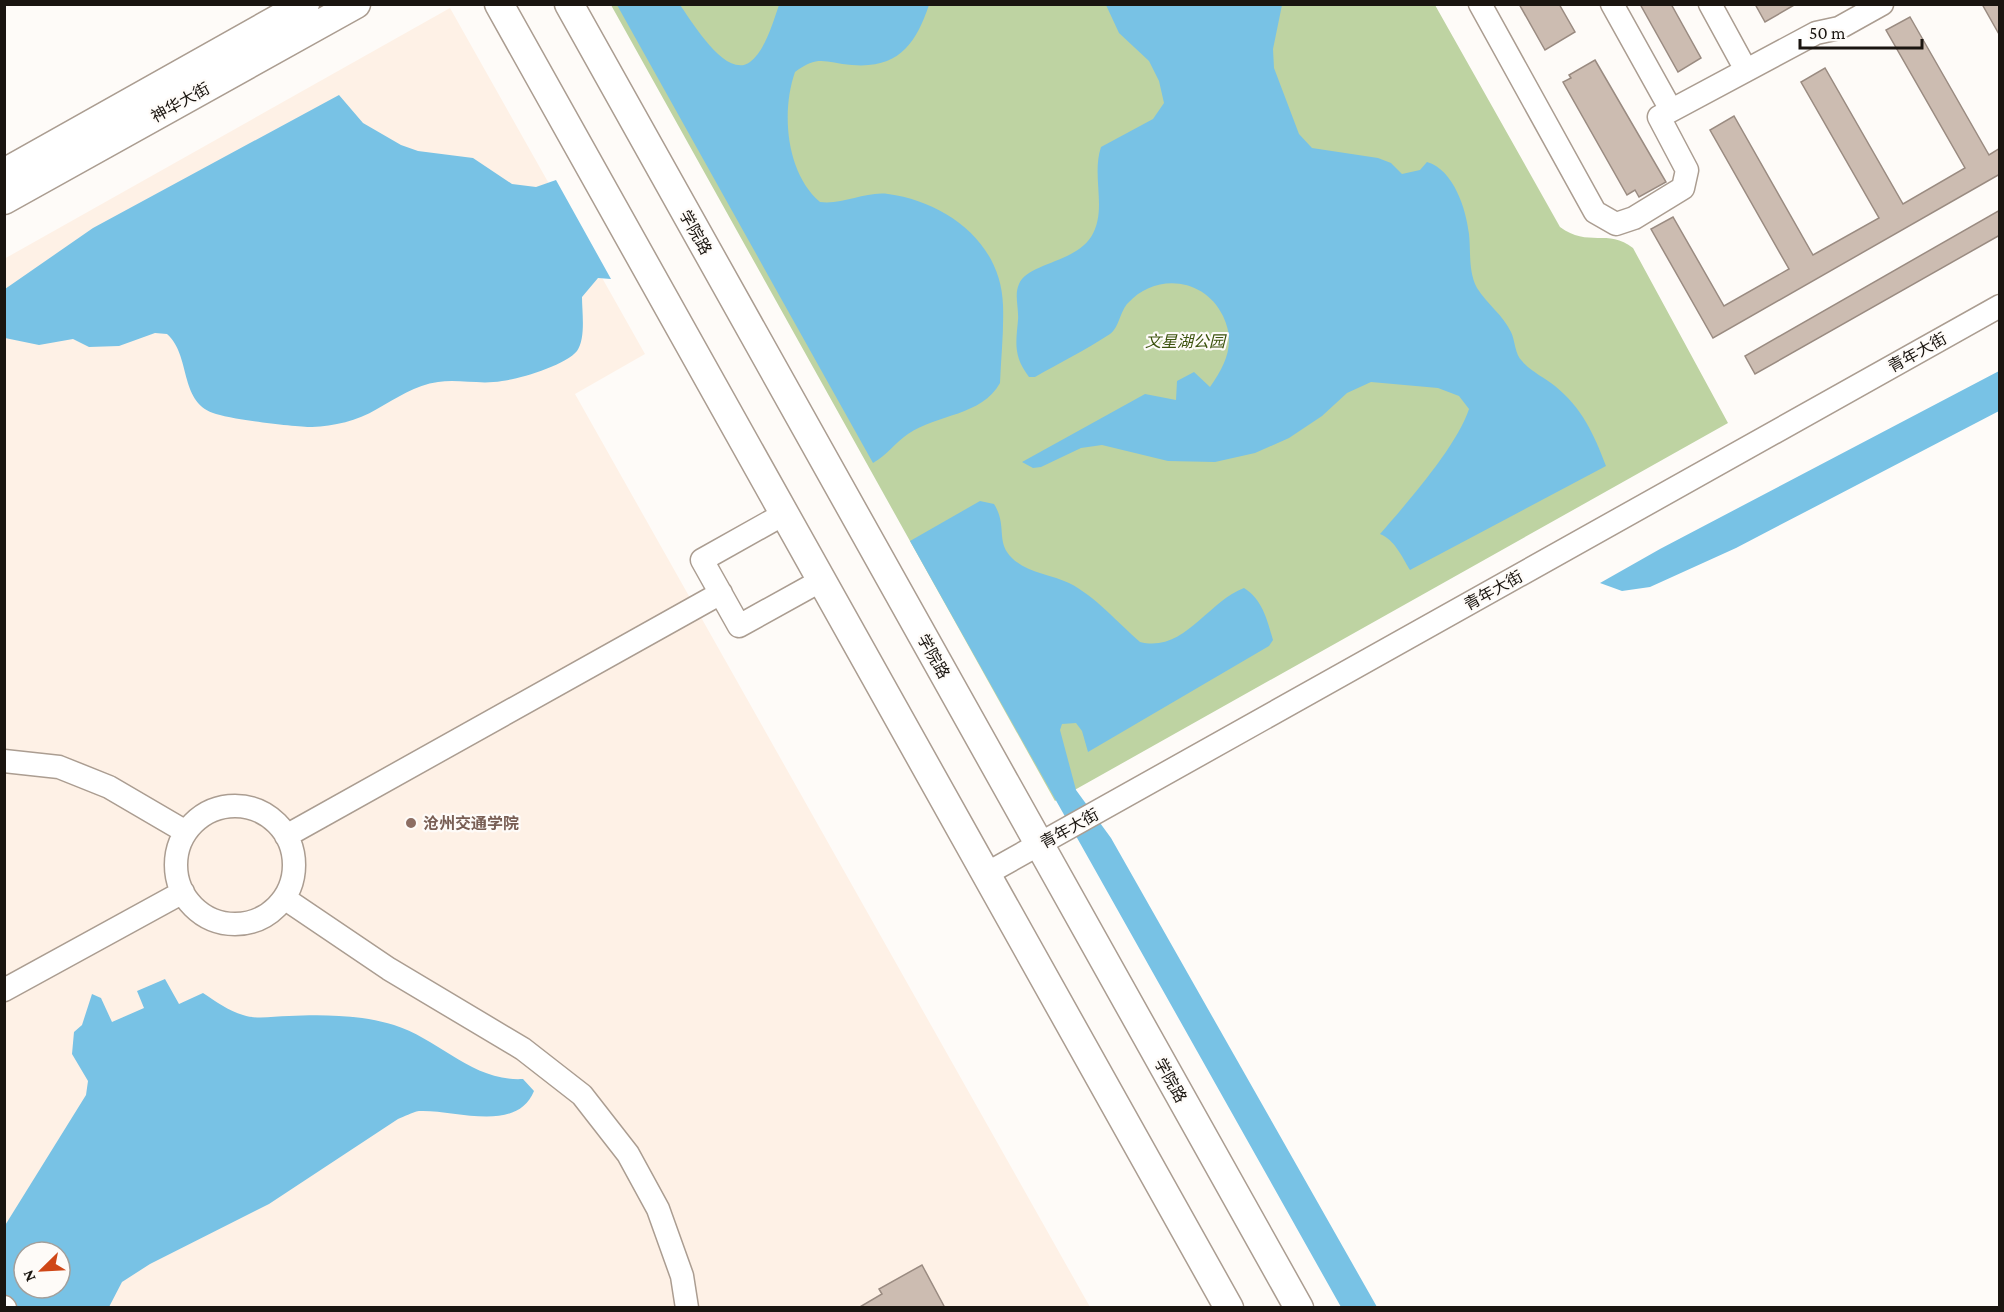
<svg xmlns="http://www.w3.org/2000/svg" width="2004" height="1312" font-family="'Crimson Pro','Noto Sans SC',serif">
<rect width="100%" height="100%" fill="#fefbf8"/>
<path fill="#fef1e6" fill-rule="evenodd" d="M450,8L645,354L575,394L1090,1307H5L4,259ZM24,1252H60V1288H24Z"/>
<path fill="#bed3a2" d="M611,5H1435L1560,227C1588,248 1608,228 1633,248L1728,423L1055,801Z"/>
<path fill="#78c2e5" fill-rule="evenodd" d="M617,5H680C691,20 726,80 750,62C765,51 773,22 779,5H929C916,43 899,69 852,65C825,63 819,54 795,72C781,112 786,173 820,202C843,205 866,191 888,194C946,202 1001,242 1003,305C1004,331 1001,357 1000,383C982,416 937,414 908,434C896,442 887,455 873,463Z
M1106,5H1282L1273,49L1274,68L1299,134L1312,148L1378,158L1391,163L1402,174L1420,170L1427,162C1454,170 1466,209 1469,234C1471,252 1468,271 1477,288C1487,304 1503,315 1511,332C1515,340 1515,355 1522,361C1530,371 1545,378 1555,386C1582,408 1594,434 1606,466L1410,570C1402,557 1395,540 1380,534C1407,503 1457,446 1469,409L1459,396L1438,388L1371,382L1347,393L1322,416L1289,438L1255,453L1215,462L1168,461L1102,445L1081,448L1041,467L1033,468L1022,462L1145,394L1176,400L1177,381L1194,372L1210,387C1226,364 1236,343 1223,316C1205,278 1156,272 1128,303C1120,311 1119,328 1110,334C1086,350 1059,363 1035,377H1029C1013,356 1016,343 1018,320C1019,308 1014,295 1019,284C1028,263 1074,263 1091,237C1108,210 1091,177 1101,147L1153,119L1164,103L1159,81L1149,61L1119,33Z
M339,95L363,123L401,145L418,151L473,158L512,184L536,187L556,180L611,279L598,278L582,297C582,312 586,338 577,351C566,365 520,379 502,381C481,385 459,379 438,382C415,385 397,398 377,409C357,421 334,426 312,427C294,427 228,419 213,413C179,401 191,355 167,334L155,333L119,346L89,347L73,339L39,345L5,338V289L93,228Z
M1999,371V411L1736,548L1650,587L1622,591L1600,583L1660,549Z
M980,501L994,504C1006,523 998,538 1007,552C1020,572 1050,574 1069,583C1095,596 1118,623 1140,642C1184,653 1207,602 1244,588C1263,600 1267,620 1273,640L1269,646L1088,752L1082,731L1076,723L1062,724L1060,730L1076,790L1111,838L1377,1307H1341L910,541Z
M165,979L179,1004L203,993C215,1001 229,1011 243,1015C258,1020 273,1016 289,1016C322,1014 362,1015 394,1025C439,1039 473,1082 523,1079L534,1091C517,1134 453,1109 419,1111C412,1112 404,1117 398,1119L269,1204L150,1264L122,1282L109,1307H5L4,1227L86,1095L88,1081L72,1054L74,1032L82,1025L92,994L101,998L112,1022L144,1008L137,991ZM24,1252H60V1288H24Z"/>
<path fill="#ccbcb1" stroke="#9a8b81" stroke-width="1.5" d="M1519,4H1559L1575,32L1545,50Z
M1640,4H1671L1701,58L1678,72Z
M1755,4H1796L1765,22Z
M1982,4H2000V36Z
M1910,17L1989,155L2000,148V174L1713,338L1651,229L1673,217L1724,306L1789,269L1710,130L1734,116L1813,255L1879,218L1801,82L1825,68L1903,204L1965,168L1886,30Z
M1595,60L1666,182L1639,197L1635,190L1627,195L1563,82L1571,78L1569,75Z
M2000,210V235L1755,374L1745,356Z
M922,1265L945,1308H858L882,1294L879,1289Z"/>
<g fill="none" stroke-linecap="round" stroke-linejoin="round">
<g stroke="#ab9d91" stroke-width="25">
<path id="minor" d="M1480,4L1595,212L1616,224L1634,218L1683,188L1687,170L1659,117L1816,33L1839,28L1882,4
M1612,4L1671,110
M1710,4L1746,70
M784,514L702,560L739,626L822,580
M4,761L59,767L109,787L186,832
M176 865a59 59 0 1 1 118 0a59 59 0 1 1-118 0Z
M286,836L721,593
M986,874L2000,306
M284,898L389,969L523,1049L582,1095L628,1154L658,1209L682,1276L687,1308
M4,990L183,892
M4,1307L5,1308"/>
</g>
<g stroke="#ab9d91" stroke-width="31">
<path id="major" d="M499,4L1229,1308
M569,4L1299,1308
M4,173L305,4
M4,200L356,4"/>
</g>
<use href="#minor" stroke="#fff" stroke-width="22"/>
<use href="#major" stroke="#fff" stroke-width="28"/>
</g>
<circle fill="#8d6e63" stroke="#fefbf8" stroke-width="2" cx="411" cy="823" r="6"/>
<g text-anchor="middle" stroke-width="4.5" stroke-linejoin="round" paint-order="stroke">
<g font-size="16" fill="#1a1510" stroke="#fefbf8">
<text transform="translate(180 102) rotate(-29)" y="6">神华大街</text>
<text transform="translate(696 232) rotate(61)" y="6">学院路</text>
<text transform="translate(1917 352) rotate(-29)" y="6">青年大街</text>
<text transform="translate(1493 590) rotate(-29)" y="6">青年大街</text>
<text transform="translate(934 656) rotate(61)" y="6">学院路</text>
<text transform="translate(1069 828) rotate(-29)" y="6">青年大街</text>
<text transform="translate(1171 1080) rotate(61)" y="6">学院路</text>
</g>
<g font-size="16" font-style="italic" fill="#3b520d" stroke="#fefbf8">
<text x="1185" y="347">文星湖公园</text>
</g>
<g font-size="16" font-weight="bold" fill="#785e54" stroke="#fefbf8" text-anchor="start">
<text x="423" y="829">沧州交通学院</text>
</g>
</g>
<rect width="2004" height="1312" fill="none" stroke="#1a1510" stroke-width="12"/>
<g transform="translate(42 1270) rotate(246)"><circle r="28" fill="#fefbf8" stroke="#a39f9b" stroke-width="1.5"/>
<path d="M0-4.5L10 22L0 15L-10 22Z" fill="#cf4717"/>
<text y="-9" font-size="16" font-weight="bold" text-anchor="middle" fill="#1a1510">N</text>
</g>
<path d="M1800 39v9h122v-9" fill="none" stroke="#1a1510" stroke-width="3"/>
<text x="1809" y="39" font-size="18" fill="#1a1510" stroke="#fefbf8" stroke-width="4.5" paint-order="stroke">50 m</text>
</svg>
